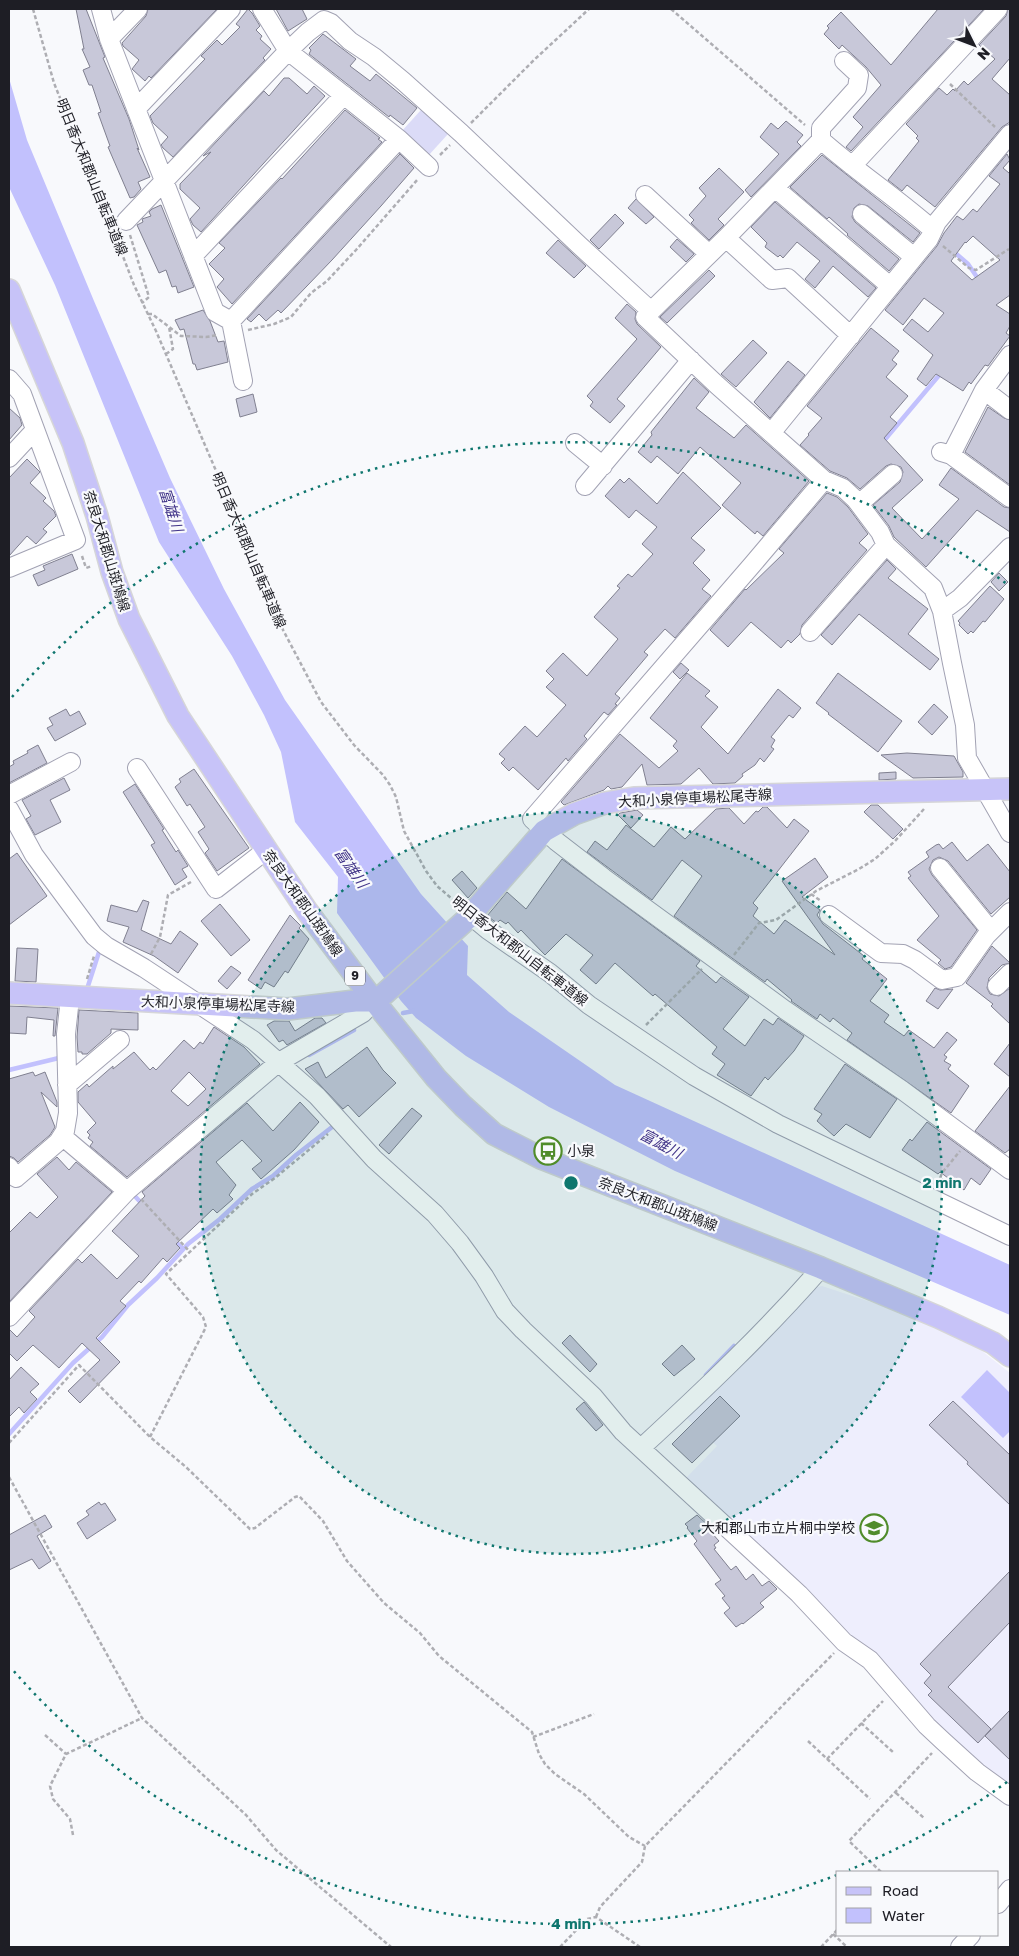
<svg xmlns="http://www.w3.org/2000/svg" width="1019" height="1956" font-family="'Golos Text','Noto Sans JP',sans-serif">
<rect width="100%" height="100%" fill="#f8f9fc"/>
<path fill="#eeeefd" d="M822,1286L889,1308L934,1326L982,1351L1010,1373V1789L936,1725L871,1654L686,1478L717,1446L684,1416L814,1288Z"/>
<path fill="#dbdbf7" d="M421,110L448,134L428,156L401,132Z"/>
<path fill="#c2c1fd" d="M9,78L27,140L94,301L170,478L224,589L285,700L421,894L468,946L467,975L509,1012L615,1085L1010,1265V1315L675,1171L549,1107L466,1056L416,1018L401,1001L337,913L338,877L295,822L281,752L264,715L232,656L159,542L55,285L9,187Z
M987,1370L1010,1393V1431L1003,1438L961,1397Z"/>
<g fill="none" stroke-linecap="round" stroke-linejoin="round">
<path stroke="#c2c1fd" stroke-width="4.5" d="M953,251L968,264L979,280
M882,443L941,373
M87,989L100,949
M403,1013L414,1011
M309,1055L354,1030
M9,1070L63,1057
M132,1193L143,1205
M173,1239L183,1249
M706,1375L734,1346
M9,1434L73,1363L102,1337L128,1305L157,1278L188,1244L220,1219L252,1189L273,1176L296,1155L336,1124"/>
</g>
<path fill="#c8c8d9" stroke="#808090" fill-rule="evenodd" d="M76,9H86L105,57L103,58L129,119L139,150L137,148L150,177L138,182L141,189L134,197L130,198L108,147L110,146L98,113L101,112L92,85H89L83,70L90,67L82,49H84Z
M148,9H217L151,78L149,76L145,81L132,69L139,60L123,46L122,43L146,16Z
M248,9L252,13L260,26L256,30L262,36L260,39L271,49L263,58L265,60L173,157L163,148L161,145L168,137L153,123L150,116L205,59L201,56L217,40L222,45L240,27L236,24Z
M276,9H302L307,19L288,31Z
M938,9H984L851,151L846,147L863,127L853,117L881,85L866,67L842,45L839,49L824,34L829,28L827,26L841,12L891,65Z
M1008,9H1010V58L992,79L1010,95V122L1002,127L935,207L907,185L902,191L888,180L919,141L916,138L918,136L906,124L939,88L947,95L953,89L955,91L964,81L968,85L995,59L979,45L1006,16Z
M323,34L356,59L350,66L370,81L376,74L417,108L403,125L390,115L389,117L309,54L311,50L309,48Z
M284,78H289L307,94L314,86L325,96L201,232L193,225L190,219L200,208L180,189V184L211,152L203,156L264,91L269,96Z
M345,110L380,138L378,139L382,142L232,304L217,287L224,279L209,264L225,248L219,243L281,178L282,179Z
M786,121L803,135L797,142L801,146L751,197L745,190L779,154L760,137L771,123L778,129Z
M400,154L414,168L381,206L332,260L281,313L278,310L266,321L259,314L251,322L247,319Z
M1007,154L1010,160L1003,168L1009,173L1010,171V295L996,305L1010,314V326L1006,333L1010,336L988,366L985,365L971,384L969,382L963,391L936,374L926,386L917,379L933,355L903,330L912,319L928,332L944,313L924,298L903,325L885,310L937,246L944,233L957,216L963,220L973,209L977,212L1000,184L989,176ZM973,236L1000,260L972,280L951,261L965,242L966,243Z
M822,155L920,233L913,242L868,206L859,204L854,208L852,217L855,222L899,259L889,271L847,235L848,234L829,217L827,219L790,187Z
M719,168L744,192L718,219L724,225L709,240L691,223L694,220L689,215L706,196L699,188Z
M636,199L654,217L646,224L628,208Z
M775,202L876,288L868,297L833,266L815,288L805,279L820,261L797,242L783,258L780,255L778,257L765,247L767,243L751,227Z
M161,205L194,287L178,293L176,286L172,287L166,270L159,273L137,225L143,222L142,219L151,216L149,212L152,209Z
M615,214L624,223L599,249L590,240Z
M677,239L694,254L686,262L670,247Z
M558,240L586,266L574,278L546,253Z
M709,270L715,276L667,323L660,317Z
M627,304L636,312L635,319L637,324L661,347L617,399L625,406L610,423L590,406L593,402L587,396L637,339L615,318Z
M203,310L210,321L218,342L224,341L228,362L197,370L195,364H193L184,329L180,330L175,320Z
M871,328L899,351L892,360L897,364L886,377L908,396L890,417L897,423L884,438L923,480L892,508L922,539L959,499L939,485L951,468L1004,507L1010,508V532L977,510L926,567L894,537L889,526L873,505L900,482L903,472L901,467L891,464L886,466L860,489L847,478L830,471L800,445L809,435L808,434L822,418L807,406Z
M753,340L767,353L736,387L721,374Z
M788,361L805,375L770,418L754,402Z
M694,378L709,392L696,408L734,438L746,425L809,481L763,536L757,531L755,534L722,505L741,483L700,447L678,474L657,456L651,463L638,452L652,435L651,432Z
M253,394L257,412L240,417L236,399Z
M988,407L1004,418L1010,420V485L965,452Z
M9,408L20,418L22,425L9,440Z
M27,459L40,472L30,483L46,498L43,501L54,511L56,516L43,529L47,532L36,544L27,536L9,556V478Z
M683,472L721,508L691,538L705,550L693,563L710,580L702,589L711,596L675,638L665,629L644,652L648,655L615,694L620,698L615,704L617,705L608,715L604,712L584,736L587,739L568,761L566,758L538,790L513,767L509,771L501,763L505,759L499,754L525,726L537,737L566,705L546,687L554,679L546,671L563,653L587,676L618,639L594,617L620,588L617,586L628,574L632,577L653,554L642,544L657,527L636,510L629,518L605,496L620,479L624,483L629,478L657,504Z
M827,493L837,497L848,507L868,534L859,543L867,550L802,625L800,634L791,643L788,640L781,648L751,622L728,647L710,630L745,589L746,590L784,553L779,549Z
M72,554L78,569L38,586L33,575L45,570L43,566Z
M887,560L896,569L888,578L928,609L908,634L939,659L930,670L859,614L832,645L821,635Z
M999,573L1008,582L999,591L991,582Z
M990,586L1004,599L985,622L983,621L973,633L971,631L968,634L959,625L960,623L958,621Z
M681,663L689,670L680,679L673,672Z
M687,673L710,691L705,696L718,707L701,727L728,754L778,689L801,708L793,718L789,715L771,737L775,740L771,747L774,749L764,762L760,758L755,765L742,774L743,776L735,783L713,784L699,768L681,784L647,785L642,764L622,787L611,789L608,786L604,790L564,805L561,802L620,734L659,768L678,751L673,746L677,741L650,718Z
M838,673L902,721L878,752L828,714L829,713L816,703Z
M934,704L948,717L932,735L918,722Z
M66,709L70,716L79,711L86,724L55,741L47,728L53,725L49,718Z
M38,745L47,763L9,783V767L14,764L13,761L28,753L27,751Z
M907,753L954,756L963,772V777L913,778L881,755Z
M194,769L249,848L217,871L205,853L209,849L198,832L205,827L190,804L187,806L175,787L181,782L179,779Z
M896,772V779L879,780V773Z
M64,778L70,790L50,800L61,822L35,835L26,819L31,816L22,800Z
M135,784L164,829L162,830L176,852L178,850L188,866L182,869L187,877L175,885L151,845L155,843L123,792Z
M871,805H878L903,829L893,839L864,812Z
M763,807H767L787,828L794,819L809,831L753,903L758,908L753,916L774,934L785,920L835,955L782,881L815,858L828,877L802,897L820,910L817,915L823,924L864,956L862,959L887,979L870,1001L889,1015L884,1022L904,1036L909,1030L934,1048L947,1032L957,1040L944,1055L947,1057L944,1061L951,1065L948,1069L969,1086L951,1113L847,1040L852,1033L833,1018L830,1022L820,1014L817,1019L791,1001L792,1000L767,979L765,982L674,916L702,876L682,860L652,900L587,852L595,841L607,850L626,825L654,847L671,827L685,839L716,809L729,808L744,824L756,811L758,812Z
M637,810L643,815L631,828L618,815L620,813Z
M952,842L967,861L988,844L1010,872V897L991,914L948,861L939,857L933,860L929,869L932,875L977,930L951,967L945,969L938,963L941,960L917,940L939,916L908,878L911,876L908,872L929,857L926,852L936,845L939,844L943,849Z
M17,853L47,896L9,925V859Z
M562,859L700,961L696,966L716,983L721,977L749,997L723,1029L745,1046L764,1019L773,1025L778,1018L804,1036L794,1051L768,1080L765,1077L751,1096L717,1075L725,1064L712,1054L717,1047L655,994L653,996L615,963L596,984L580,970L593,955L566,934L545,955L521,930L518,933L508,922L506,924L500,920L497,923L487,916L507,892L526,909Z
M462,871L477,888L468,898L452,880Z
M143,900L149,902L141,930L171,944L180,931L198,944L178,973L154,956L123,942L129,927L107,921L111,905L137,912Z
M220,904L250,940L231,956L201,921Z
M290,915L301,926L299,928L309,939L288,973L285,971L274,987L265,982L261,989L248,980Z
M992,946L1010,963L1002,965L989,978L987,988L990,994L999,996L1010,988V1024L991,1006L993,1004L966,983Z
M17,948L38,949L36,982L15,981Z
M231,966L241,973L227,989L218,981Z
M935,988L940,990L953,989L938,1009L926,1001Z
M9,1006L58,1008L55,1036H53L54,1020L27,1017L26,1034L9,1033Z
M79,1010L138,1013V1030L111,1029V1033L87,1054H82V1052H78L77,1037Z
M315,1018H322L326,1023L287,1045L283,1040L279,1042L267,1025L274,1021H289L295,1031Z
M214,1027L244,1047L260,1064L127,1177L90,1146L93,1142L88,1138L90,1135L87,1132L96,1123L78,1102V1092L87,1084L89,1087L113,1066V1069L134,1052L150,1070L153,1067L156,1070L184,1040L194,1049L200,1042L203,1044ZM189,1072L206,1089L188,1106L171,1091Z
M1010,1043V1077L994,1064Z
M367,1047L383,1070L396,1083L359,1117L348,1105L343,1109L305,1069L318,1062L326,1078Z
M845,1064L897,1099L870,1138L846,1124L834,1136L817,1121L822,1114L814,1109Z
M33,1072L35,1076L45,1072L57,1102V1107L41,1092L55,1127L50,1135L18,1162L14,1158L9,1156V1079Z
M1010,1086V1149L1005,1153L975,1131Z
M300,1102L319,1122L294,1150L261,1179L252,1169L262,1161L242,1140L216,1162L236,1185L229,1195L233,1199L217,1213L213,1209L176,1244L180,1248L167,1262L163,1258L141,1283L139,1281L120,1301L126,1306L96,1338L120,1362L80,1403L68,1391L100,1360L82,1343L59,1368L33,1345L17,1361L9,1353V1329L17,1337L35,1317L29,1311L78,1259L82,1263L91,1254L117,1279L139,1256L112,1231L145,1196L142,1192L247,1103L273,1131Z
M412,1108L422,1116L389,1154L379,1145Z
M927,1122L991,1169L980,1185L971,1178L964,1190L940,1172L938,1174L902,1150L910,1139L912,1141Z
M57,1157L69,1170L76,1162L112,1192L9,1302V1233L30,1212L37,1218L58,1197L37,1174Z
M570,1335L597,1364L590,1372L562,1343Z
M682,1345L695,1359L674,1376L662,1364Z
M21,1367L39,1384L30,1392L37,1399L24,1413L19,1407L9,1417V1380Z
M720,1396L740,1416L692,1463L672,1444Z
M953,1401L1010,1455V1505L967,1464L968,1462L929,1425Z
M584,1402L603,1425L596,1431L576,1409Z
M99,1502L101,1505L105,1503L116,1520L87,1539L77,1523L89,1515L86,1511Z
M45,1515L52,1527L37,1536L51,1561L39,1569L32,1559L9,1570V1535Z
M697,1515L711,1528L709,1530L719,1541L714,1545L716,1548L714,1549L731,1570L736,1566L746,1580L753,1574L762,1586L769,1581L777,1589L760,1603L764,1607L743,1624L742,1623L736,1627L724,1613L730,1608L722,1598L725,1596L715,1584L721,1580L694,1544L697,1541L687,1528L688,1527L685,1524Z
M1010,1571V1622L948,1687L991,1729L978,1743L928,1695L932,1691L924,1683L931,1675L920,1664Z
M1010,1710V1760L985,1736Z"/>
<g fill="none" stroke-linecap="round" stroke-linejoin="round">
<g stroke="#a2a2b3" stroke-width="20">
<path id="minor" d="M101,9L109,39L215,312L231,321
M262,9L288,51L399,139L429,167
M109,39L138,9
M844,61L859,75L857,88L821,128V140L726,238L645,317L717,385L824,480L843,488L856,500L880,532L886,545L933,588L942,611L952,663L965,725L967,758L1010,833
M136,109L231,9
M821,140C857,172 897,198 933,230
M852,166L998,9
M775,188L890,286
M645,195L709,254
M862,214L914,257
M126,221L288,51L308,32L324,20L331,23L350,41L374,57L403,81L461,133L579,245L651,311
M726,238L772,280L788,278L851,336
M193,256L344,95
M231,321L399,139
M231,321L243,381
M9,379L22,394L76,540L9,568
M984,390L1010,410
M772,432L929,239L937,222L1010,134
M575,443L603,466
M941,452L951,455L1010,498
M951,455L984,390L1010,355
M9,458L35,430
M824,480L752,565L532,819L556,841L604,878L785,1010L902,1090L1010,1170
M585,486L691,360
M859,504L893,474
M942,611L960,598L1010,547
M810,632L886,545
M137,768L216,889L265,851
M9,795L71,762
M9,809L34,855L94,936L106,946L144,968L253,1040L317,1096L374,1159L435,1214L460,1243L484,1276L505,1311L523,1330L593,1396L623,1432L799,1594L844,1642L870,1660L927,1726L943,1741L977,1772L1010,1796
M940,868L991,931
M470,915L488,930L550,973L589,1005L694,1076L778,1124L1010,1236
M829,915L881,953L903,954L915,960L942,980L957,977L986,936L1010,912
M997,986L1010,973
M67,1085L120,1040
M62,1136L127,1191
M9,1167L16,1178L58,1142L65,1131L68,1113L66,1034L70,998
M9,1317L127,1191L279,1062L363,1013L374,1001
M641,1448C704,1390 765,1332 821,1268
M998,1904L1010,1889
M960,1947L971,1935"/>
</g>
<g stroke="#d6d6d8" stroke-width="24">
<path id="major" d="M9,290L73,443L97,516L112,572L129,619L178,716L307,911L374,1001L436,1078L463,1106L494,1134L541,1158L821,1268L938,1317L993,1343L1010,1356
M9,993L288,1009L355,1001H374L384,994L467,919L544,831L574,814L605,803L634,798L1010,789"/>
</g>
<path stroke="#aeaeb3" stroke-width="2.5" stroke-dasharray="4 2.5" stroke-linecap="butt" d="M33,9L54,83L109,221
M671,9L805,125
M950,84L995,127
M471,123L534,60L589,9
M440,155L450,145
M114,233L134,285L156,331L238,522L272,609L321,702L354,745L383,775L390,785L396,797L404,831L426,871L437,886L458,904
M130,235L149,297L142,303
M943,246L969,268L976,270L1009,249
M148,314H152L181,336L206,337L218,335
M248,330L274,324L291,317L311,293L327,281L356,250L418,179
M166,354L173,349L169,327
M82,556L86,568L92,566
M811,894L821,901
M151,954L160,937L168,895L191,882
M734,955L759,923L776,920L816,891L859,869L875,859L895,841L924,809
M87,979L94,956
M646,1025L702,969
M938,1184L942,1173L960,1151
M141,1199L189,1251
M150,1437L206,1327L203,1317L166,1274L252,1194L275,1178L328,1134
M9,1443L79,1365L150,1437L186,1467L250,1529L255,1528L295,1497L299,1496L323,1521L347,1561L384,1603L420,1633L439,1656L532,1732L539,1754L545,1764L555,1774L584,1794L629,1837L645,1846
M9,1477L142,1718L246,1815L276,1850L391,1947
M861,1723L894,1753
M45,1735L66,1754
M533,1737L594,1714
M808,1741L870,1799
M827,1759L883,1701
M896,1793L924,1818
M73,1835L70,1819L53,1799L50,1786L66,1754L142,1718
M881,1872L849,1841L932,1753
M596,1917L600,1907L642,1862L645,1846L834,1653
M833,1934L847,1947
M560,1947L587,1919L596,1917L640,1947
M821,1947L838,1929"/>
<use href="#minor" stroke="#fff" stroke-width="18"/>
<use href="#major" stroke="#c7c3f8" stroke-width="21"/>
</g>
<circle cx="571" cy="1183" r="371" fill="#0f766e" fill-opacity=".12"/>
<g fill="none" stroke="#0f766e" stroke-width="2.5" stroke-dasharray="2.5 5">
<circle cx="571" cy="1183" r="371"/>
<path d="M1007 1782A741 741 0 0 1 849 1870M837 1875A741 741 0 0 1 12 1669M12 697A741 741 0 0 1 1007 584"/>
</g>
<defs>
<g id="bus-ring" transform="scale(1.4375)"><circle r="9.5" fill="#f8f9fc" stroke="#508c2a" stroke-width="1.5"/><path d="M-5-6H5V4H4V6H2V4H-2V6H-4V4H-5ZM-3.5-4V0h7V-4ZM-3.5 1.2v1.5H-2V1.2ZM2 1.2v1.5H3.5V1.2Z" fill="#508c2a"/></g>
<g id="school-ring" transform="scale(1.4375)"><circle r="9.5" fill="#f8f9fc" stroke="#508c2a" stroke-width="1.5"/><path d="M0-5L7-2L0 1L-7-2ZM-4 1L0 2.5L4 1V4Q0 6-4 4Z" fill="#508c2a"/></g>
</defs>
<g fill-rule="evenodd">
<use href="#bus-ring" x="548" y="1151"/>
<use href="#school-ring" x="874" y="1528"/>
</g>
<g text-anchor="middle" stroke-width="4.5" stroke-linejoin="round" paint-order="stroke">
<rect fill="#f8f9fc" stroke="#5f6066" stroke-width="1" x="345" y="966.5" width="20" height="19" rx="4"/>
<g font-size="12" font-weight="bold" fill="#1e1e25">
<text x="355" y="980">9</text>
</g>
<g font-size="14" fill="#1e1e25" stroke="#f8f9fc">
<text transform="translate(92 177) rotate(68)" y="5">明日香大和郡山自転車道線</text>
<text transform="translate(249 550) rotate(67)" y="5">明日香大和郡山自転車道線</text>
<text transform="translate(107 551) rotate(73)" y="5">奈良大和郡山斑鳩線</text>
<text transform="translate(695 798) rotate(-3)" y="5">大和小泉停車場松尾寺線</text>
<text transform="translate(303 903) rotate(55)" y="5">奈良大和郡山斑鳩線</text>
<text transform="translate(520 951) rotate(38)" y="5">明日香大和郡山自転車道線</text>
<text transform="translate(218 1004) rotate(2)" y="5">大和小泉停車場松尾寺線</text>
<text transform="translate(658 1204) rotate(21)" y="5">奈良大和郡山斑鳩線</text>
</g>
<g font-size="14" fill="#1e1e25" stroke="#f8f9fc" text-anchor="start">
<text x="567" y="1156">小泉</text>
<text x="855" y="1533" text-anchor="end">大和郡山市立片桐中学校</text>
</g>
<g font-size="15" font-style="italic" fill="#423589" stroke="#f8f9fc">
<text transform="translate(171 510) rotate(72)" y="5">富雄川</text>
<text transform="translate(351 868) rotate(55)" y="5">富雄川</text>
<text transform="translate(661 1144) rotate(28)" y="5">富雄川</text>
</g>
</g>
<circle cx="571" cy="1183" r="8" fill="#0f766e" stroke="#f8f9fc" stroke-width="2.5"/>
<g font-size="15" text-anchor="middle" font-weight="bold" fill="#0f766e" stroke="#f8f9fc" stroke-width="4.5" stroke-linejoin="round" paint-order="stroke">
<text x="942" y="1188">2 min</text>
<text x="571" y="1929">4 min</text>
</g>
<rect width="1019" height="1956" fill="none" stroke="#1e1e25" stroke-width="20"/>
<rect x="836" y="1871" width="162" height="65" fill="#f8f9fc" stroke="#a1a1a6"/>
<rect x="846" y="1887" width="25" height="8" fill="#c7c3f8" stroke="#a1a1a6"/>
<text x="882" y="1896" font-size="15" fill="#1e1e25">Road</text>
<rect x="846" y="1908" width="25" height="15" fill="#c2c1fd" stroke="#a1a1a6"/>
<text x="882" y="1921" font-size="15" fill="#1e1e25">Water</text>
<g transform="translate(974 45) rotate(132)" stroke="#f8f9fc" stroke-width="4" paint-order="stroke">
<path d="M0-4L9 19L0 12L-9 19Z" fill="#1e1e25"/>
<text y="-8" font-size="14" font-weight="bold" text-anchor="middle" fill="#1e1e25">N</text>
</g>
</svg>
